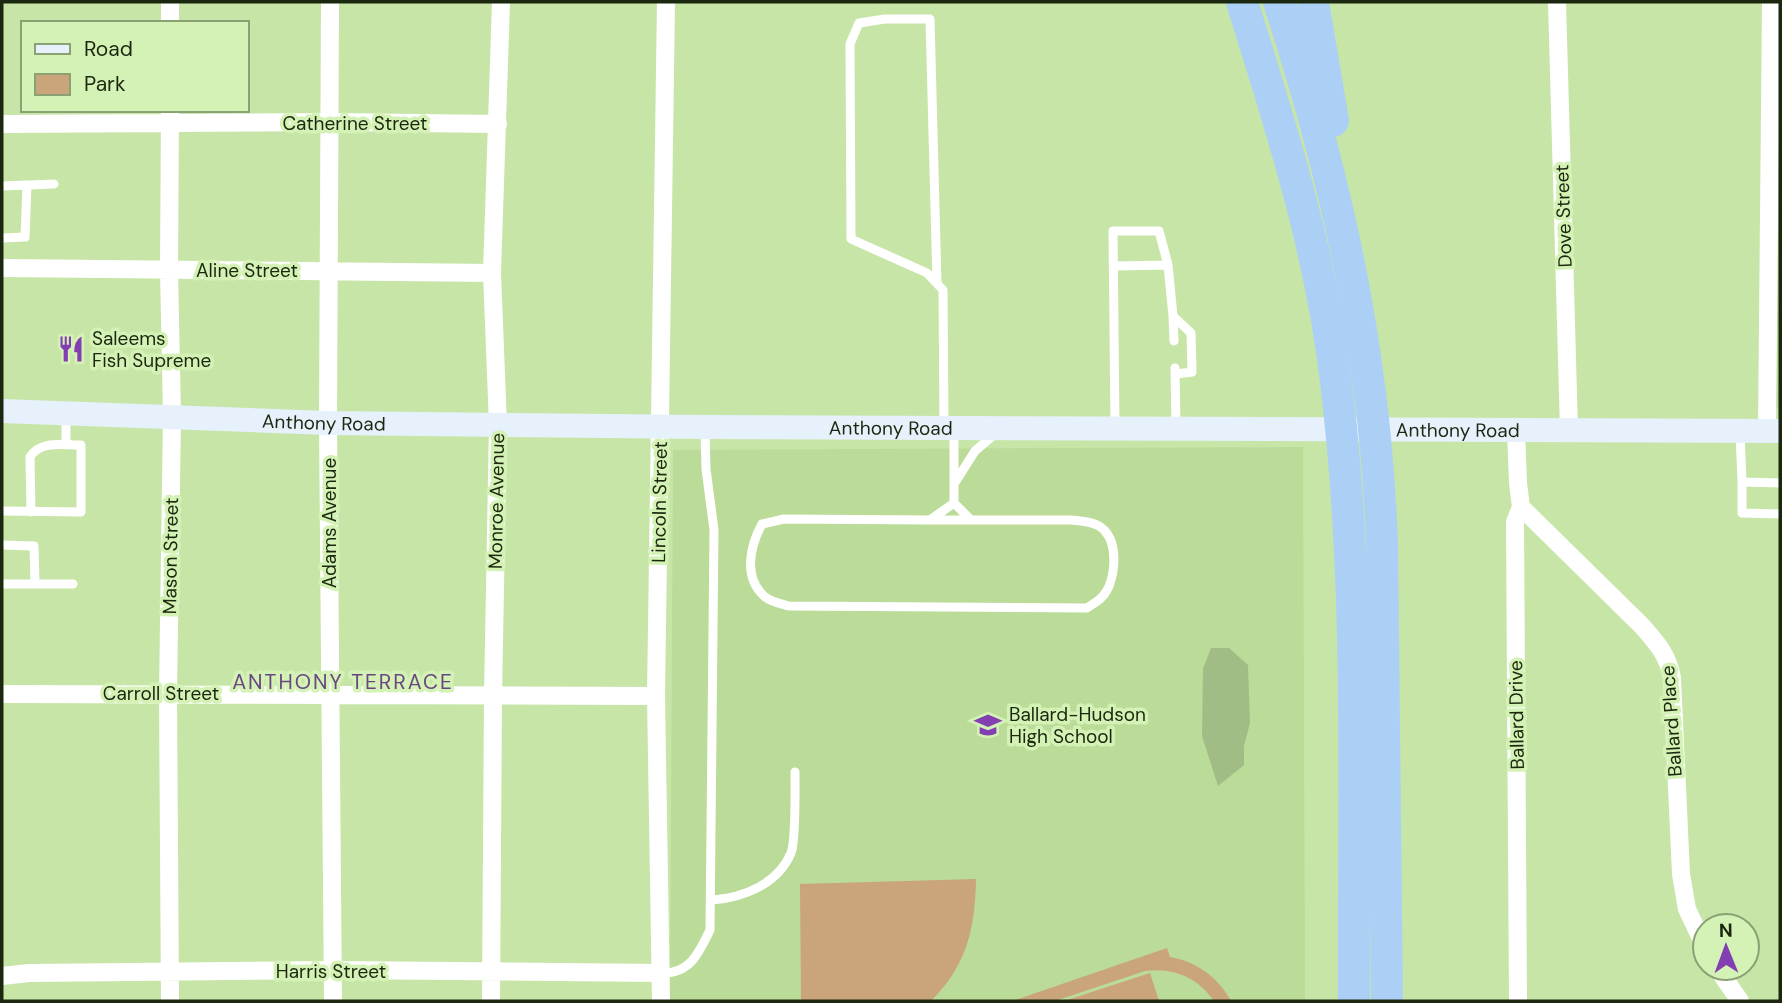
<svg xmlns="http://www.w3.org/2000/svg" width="1782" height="1003" font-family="'DM Sans',sans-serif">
<rect width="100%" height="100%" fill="#c8e5a8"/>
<path fill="#bbdb98" d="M1780,2V411L1776,406Z
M1303,447L1305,1001H670L673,450Z"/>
<path fill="#caa47b" d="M976,879C975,929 967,965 931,1001H801L800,884Z
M1167,948L1170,957C1197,962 1218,977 1231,1001H1214C1198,978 1174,967 1145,971L1055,1001H1012Z
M1150,973L1159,1001H1064Z"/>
<path fill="#a1bc85" d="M1211,648H1229L1248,665L1250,723L1244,746V765L1218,786L1202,736L1203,669Z"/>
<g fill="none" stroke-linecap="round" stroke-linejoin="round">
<path stroke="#fff" stroke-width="9" d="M2,186L54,184
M2,238L25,237L27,185
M1114,266L1168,265
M937,283L930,19H885L859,23L850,44L851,239L927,273L943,290L944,427
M1173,316L1174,341
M1175,368L1176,427
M66,415V445
M1115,427L1113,231H1159L1168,265L1173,316L1191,333L1192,372L1176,374
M954,429V503L971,520
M1740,432L1742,482L1780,483
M1742,482V513L1780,514
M954,484L975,451L996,433
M2,511L81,512V445C64,445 40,440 30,457L31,512
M930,520H1072C1082,521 1097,522 1104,530C1119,545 1116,584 1101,598C1097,602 1091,605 1087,608L789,606C782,604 770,602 764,596C743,577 750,546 762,524L784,519L930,520L954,503
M2,545L34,546L35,584
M2,584H73
M712,900C743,898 778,884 791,853C796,841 795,788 795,772
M661,973C690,974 699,953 710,930L714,530L706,469L705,429"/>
<path stroke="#fff" stroke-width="18" d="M170,2V23
M330,2L328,423L333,1001
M1557,2L1569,430
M2,124L331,122L498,124
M2,268L492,273
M1516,431L1518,483L1521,507L1515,522L1518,1001
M1767,431L1771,2
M1521,507L1642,626C1657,643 1668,655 1672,678L1681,874L1687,909L1705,947
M2,694L656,696
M1717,968L1740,1001
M2,976L29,973L333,970L661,973
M170,1001L168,693L172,416L169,270L170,110
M491,1001L493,696L498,425L492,273L501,2
M661,1001L656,696L666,2"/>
<path stroke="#e6f1fc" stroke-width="24" id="s1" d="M2,411L328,423L705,427L1780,431"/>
<path stroke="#acd0f5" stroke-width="32" d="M1242,2C1281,127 1321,251 1336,382C1361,587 1353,795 1354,1001
M1279,2C1338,183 1375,352 1382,543L1387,1001
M1313,2L1333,121"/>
</g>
<defs>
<g id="restaurant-bare" transform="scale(2.1)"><path d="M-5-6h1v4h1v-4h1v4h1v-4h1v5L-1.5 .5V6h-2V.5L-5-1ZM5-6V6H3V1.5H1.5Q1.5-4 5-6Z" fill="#833eb1" stroke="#d4f2b5" stroke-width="2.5" paint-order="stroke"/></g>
<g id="school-bare" transform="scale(2.1)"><path d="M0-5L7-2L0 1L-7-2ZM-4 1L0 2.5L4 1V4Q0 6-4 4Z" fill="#833eb1" stroke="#d4f2b5" stroke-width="2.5" paint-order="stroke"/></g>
</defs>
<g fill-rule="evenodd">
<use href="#restaurant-bare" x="71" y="349"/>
<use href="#school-bare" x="988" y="725"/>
</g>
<g text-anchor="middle" stroke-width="7" stroke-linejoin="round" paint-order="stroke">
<g font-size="19" fill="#1c270f" stroke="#d4f2b5">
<text x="355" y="130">Catherine Street</text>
<text transform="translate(1563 216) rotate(-92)" y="7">Dove Street</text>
<text x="247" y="277">Aline Street</text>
<text dy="7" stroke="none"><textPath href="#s1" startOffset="322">Anthony Road</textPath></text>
<text dy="7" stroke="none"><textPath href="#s1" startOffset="889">Anthony Road</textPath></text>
<text dy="7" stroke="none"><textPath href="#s1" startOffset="1456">Anthony Road</textPath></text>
<text transform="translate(496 501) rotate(-89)" y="7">Monroe Avenue</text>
<text transform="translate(659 502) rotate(-89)" y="7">Lincoln Street</text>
<text transform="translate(329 523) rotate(-90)" y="7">Adams Avenue</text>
<text transform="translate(170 556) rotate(-89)" y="7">Mason Street</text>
<text x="161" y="700">Carroll Street</text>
<text transform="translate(1516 715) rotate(-91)" y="7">Ballard Drive</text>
<text transform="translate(1671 721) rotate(-94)" y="7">Ballard Place</text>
<text x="331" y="978">Harris Street</text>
</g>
<g font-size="19" fill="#1c270f" stroke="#d4f2b5" text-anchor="start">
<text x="92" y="345">Saleems<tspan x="92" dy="22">Fish Supreme</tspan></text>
<text x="1009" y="721">Ballard-Hudson<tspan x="1009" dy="22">High School</tspan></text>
</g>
<g font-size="21" letter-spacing="2" fill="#684681" stroke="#d4f2b5">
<text x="343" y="689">ANTHONY TERRACE</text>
</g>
</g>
<rect width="1782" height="1003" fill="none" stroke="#1c270f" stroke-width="7"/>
<rect x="21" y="21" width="228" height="91" fill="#d4f2b5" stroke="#8aa173" stroke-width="2"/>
<rect x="35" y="44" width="35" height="10" fill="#e6f1fc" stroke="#8aa173" stroke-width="2"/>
<text x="84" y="56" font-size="21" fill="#1c270f">Road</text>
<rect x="35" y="74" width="35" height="21" fill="#caa47b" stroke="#8aa173" stroke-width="2"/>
<text x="84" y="91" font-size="21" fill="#1c270f">Park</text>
<g transform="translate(1726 947) rotate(359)"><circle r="33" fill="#d4f2b5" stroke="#8aa173" stroke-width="2"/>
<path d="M0-5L12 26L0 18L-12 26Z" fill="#833eb1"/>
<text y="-10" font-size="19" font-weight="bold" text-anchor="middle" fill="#1c270f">N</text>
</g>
</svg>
